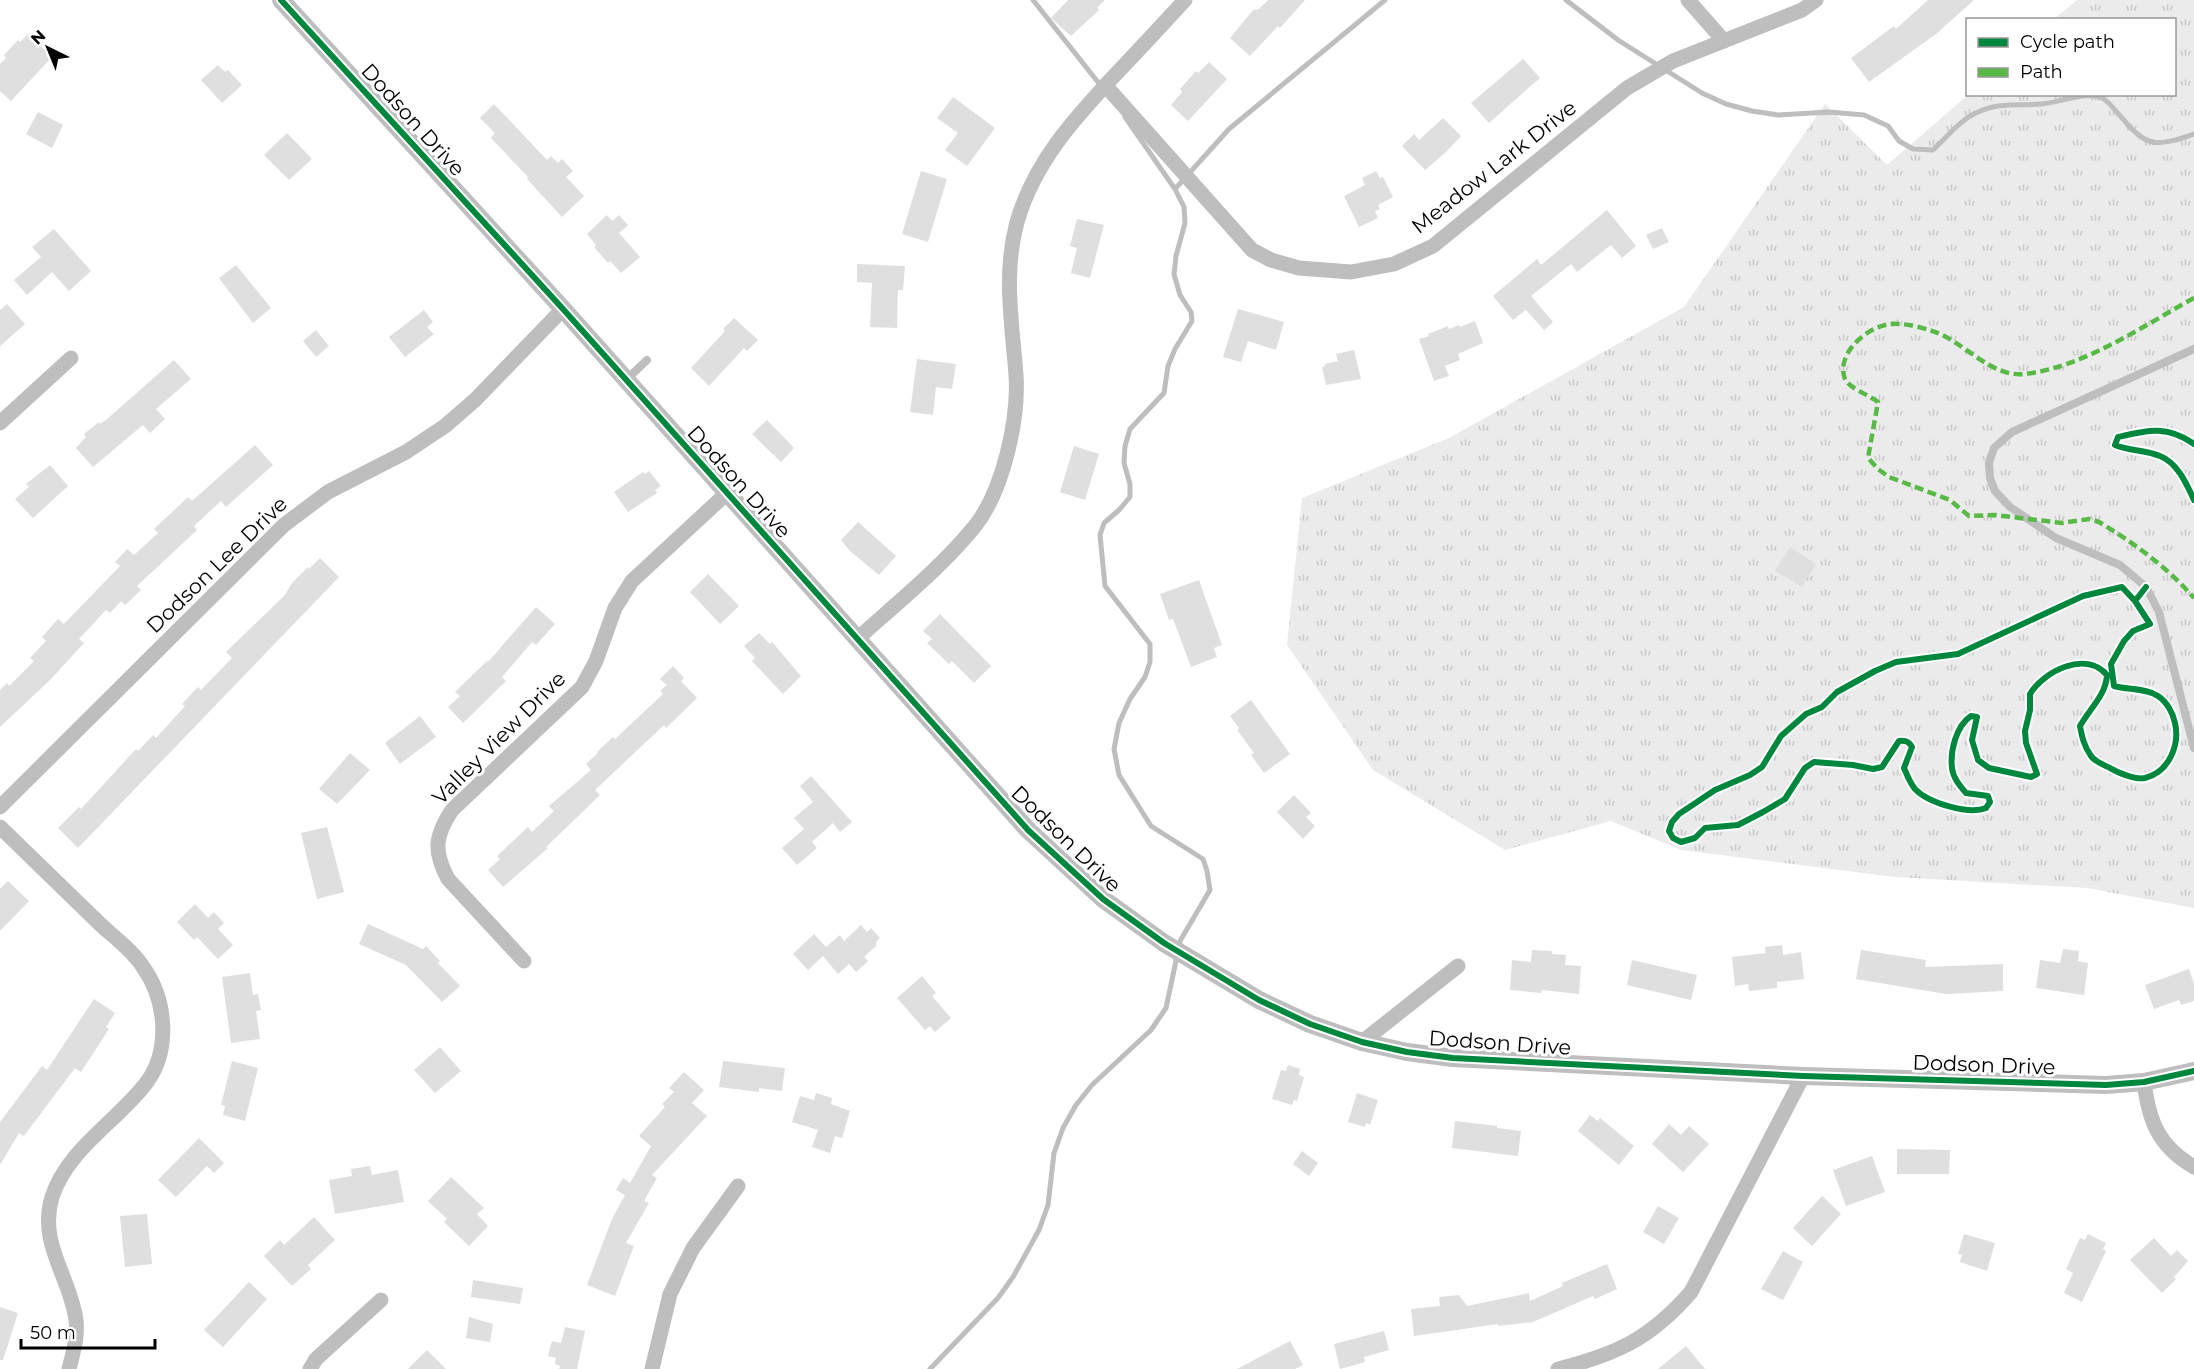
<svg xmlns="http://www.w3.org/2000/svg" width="2194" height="1369" font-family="Montserrat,sans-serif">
<defs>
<pattern id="park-tufts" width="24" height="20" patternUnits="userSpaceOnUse" patternTransform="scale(1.5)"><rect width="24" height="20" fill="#ebebeb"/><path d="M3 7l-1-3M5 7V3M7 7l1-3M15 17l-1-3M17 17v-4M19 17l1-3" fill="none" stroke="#c8c8c8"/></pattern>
</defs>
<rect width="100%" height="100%" fill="#fff"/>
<path fill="url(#park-tufts)" d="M2077,0H2194V908L2087,888L1895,877L1681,850L1611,821L1505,850L1373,770L1287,645L1302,498L1449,438L1684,307L1825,104L1887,165L1968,95L2174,94V20L2054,19Z"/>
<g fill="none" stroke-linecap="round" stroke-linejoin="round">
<path stroke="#bebebe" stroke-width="5" d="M1033,0L1101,86
M1566,0L1618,40L1702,93L1726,104L1752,111L1778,115L1829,112L1864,115L1888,126L1899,141L1913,149L1933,150C1947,137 1961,119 1978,112C1999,102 2019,106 2041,104C2058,103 2088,90 2104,99C2111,104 2117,113 2123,119C2147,149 2159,146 2194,134
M1125,117L1175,189L1184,207L1185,223L1176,256L1174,274L1180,295L1191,312L1192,321L1175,349L1168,366L1164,393L1130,429L1125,446L1124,463L1130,484V497L1119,510L1104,523L1100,535L1105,586L1150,644V662L1145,677L1130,699L1119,723L1114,749L1119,775L1151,826L1203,859L1207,871L1210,890L1180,941L1179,947
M1175,189L1229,129L1385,0
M930,1369L998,1298L1013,1277L1039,1230L1048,1205L1054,1153L1063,1128L1076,1105L1092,1085L1151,1030L1166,1008L1177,956"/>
</g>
<path fill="#dfdfdf" d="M1068,0H1105L1097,8L1099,10L1071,36L1051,18Z
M1268,0H1305L1280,28L1278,26L1250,56L1230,38L1253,10L1259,9Z
M1928,0H1974L1936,34L1869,82L1851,58L1894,26L1896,29Z
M28,34L52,57L11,101L0,91V64L6,58L4,55L18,40L20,42Z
M1523,59L1540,78L1489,123L1471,103Z
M1209,62L1227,79L1188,121L1171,105L1182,92L1180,89L1196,71L1198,73Z
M218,65L225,72L228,70L242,85L222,103L201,80Z
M953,97L995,128L967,166L945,150L958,133L937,118Z
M494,104L547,160L551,156L558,163L562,159L573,171L566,177L584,196L562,217L527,179L528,177L491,138L495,133L480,118Z
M38,112L63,125L52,148L26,134Z
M1443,118L1461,136L1446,152L1425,170L1402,146L1414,134L1419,140Z
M287,133L312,159L289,180L264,155Z
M921,171L947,179L928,242L902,234Z
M1376,171L1380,178L1383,177L1393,197L1378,205L1380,209L1375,211L1378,218L1359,227L1344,196L1365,185L1362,178Z
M1607,210L1636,246L1622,258L1611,245L1577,272L1571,264L1531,296L1553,322L1544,330L1526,310L1513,320L1493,296L1537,259L1541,265Z
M607,215L612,221L619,215L628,225L619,233L640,257L621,273L610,261L608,263L594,247L596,245L587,234Z
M1077,219L1104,225L1090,278L1071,273L1077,248L1070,246Z
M1662,228L1669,242L1653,249L1646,235Z
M54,229L91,271L69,291L52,272L27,295L14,280L41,257L32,247Z
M857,264L905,266L903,290H898L897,328L870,327L872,283L857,282Z
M236,265L271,308L253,323L219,278Z
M7,304L25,324L0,346V310Z
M1238,309L1284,322L1276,350L1248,341L1241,362L1223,357Z
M424,310L433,322L427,327L434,334L405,357L389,337Z
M734,318L758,340L747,351L744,348L709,386L691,368L725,331L723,329Z
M1475,321L1483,343L1458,354L1460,360L1445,366L1449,376L1434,381L1419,339L1429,336L1428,334L1448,326L1449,329L1459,325L1460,327Z
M316,330L329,346L316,357L303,341Z
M1354,350L1361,379L1326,385L1322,367L1325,366V364L1338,361L1336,354Z
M917,359L956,364L952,389L936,387L933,415L910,412Z
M174,360L191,379L156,409L165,419L150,433L143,425L93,467L76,448L86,437L84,434L99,422L100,424L106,420Z
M767,420L794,448L781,462L752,434Z
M255,445L273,465L226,507L221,501L194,526L197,530L137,586L141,590L125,605L121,601L110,613L106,610L79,639L84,643L51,679L0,727V690L7,683L9,686L34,661L30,658L46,641L42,637L58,619L64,624L120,566L115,562L127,549L134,555L158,533L154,529L188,497L192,501Z
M1074,446L1099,454L1085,500L1060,492Z
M50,465L68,486L33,518L15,499L29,487L26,484Z
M649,471L661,486L655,490L657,493L628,512L614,492L643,472L645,474Z
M858,522L896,556L879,575L850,551L841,540Z
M1790,547L1816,564L1802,587L1775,571Z
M320,558L339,577L78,848L58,828L79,807L81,809L136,749L138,751L153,735L156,738L185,706L182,704L198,687L201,690L232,658L226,652L284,596L292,583L308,567L309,569Z
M708,574L739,606L720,624L690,592Z
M1199,580L1222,645L1214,648L1217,657L1191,667L1173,619L1169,620L1160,594Z
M536,607L555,624L536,645L532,642L502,677L506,681L463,723L448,707L460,696L455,692L487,661L488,662Z
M940,614L991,666L974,683L952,661L949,664L927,643L932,639L923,631Z
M759,633L770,644L772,642L801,676L783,694L752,661L755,658L744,646Z
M673,666L684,678L681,681L697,698L666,728L664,725L595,790L600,795L546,847L548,848L503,887L488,870L500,859L497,856L528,827L532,832L554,811L549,806L591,770L586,764L598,753L597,752L613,737L615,739L663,694L660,691L667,685L660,679Z
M1251,700L1290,754L1264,773L1251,755L1254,753L1237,730L1239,728L1230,716Z
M420,716L436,737L400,764L385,743Z
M350,753L370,770L337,804L319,789Z
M811,776L852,822L840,832L833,823L812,842L817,848L797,865L782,848L804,829L794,818L813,802L800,786Z
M1294,795L1311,813L1306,817L1315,826L1303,839L1277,812Z
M327,827L344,892L317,899L301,833Z
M8,881L29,901L0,931V889Z
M195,904L208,918L214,912L224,923L218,929L233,945L218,959L197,937L194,940L177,922Z
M368,924L423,949L426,946L440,961L438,963L460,986L442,1002L406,965L359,944Z
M861,925L867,932L871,928L880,938L876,942V946L864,957L868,961L856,972L849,964L838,974L823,956L808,970L793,954L814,934L826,947L840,935L844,941Z
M1782,945L1783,955L1801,952L1804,979L1777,982V988L1749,991L1748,984L1735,986L1732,957L1766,953L1765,947Z
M2063,949L2079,951L2078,961L2088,963L2084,995L2036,988L2040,960L2060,963Z
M1532,950L1552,951V954L1566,955L1565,965L1581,966L1579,994L1542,990L1541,993L1510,990L1512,960L1531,962Z
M1861,950L1926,960L1925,967L2003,964V991L1946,994L1856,979Z
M1632,960L1697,975L1691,1000L1627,985Z
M2189,969L2194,984V1001L2181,1005L2179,1000L2154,1009L2145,985Z
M250,973L253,995L258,994L261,1010L256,1011L260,1039L231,1043L222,977Z
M922,976L936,993L932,996L951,1018L935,1032L930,1026L925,1030L897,998Z
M94,999L115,1013L106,1027L109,1029L81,1072L75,1068L24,1136L19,1133L0,1165V1122L42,1066L47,1070Z
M440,1047L461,1071L435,1093L414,1070Z
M232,1061L258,1068L245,1121L223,1115L225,1106L221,1105Z
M723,1061L785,1068L782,1091L759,1088V1092L719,1087Z
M1288,1065L1300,1069L1299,1075L1304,1077L1297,1101L1294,1100L1292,1105L1272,1099L1281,1070L1286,1071Z
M684,1072L704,1090L692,1103L707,1116L652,1175L657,1178L644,1201L649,1203L626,1243L634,1246L615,1296L587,1285L612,1219L625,1195L616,1190L623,1178L630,1183L651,1146L639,1136L665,1107L662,1104L674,1092L669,1088Z
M816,1093L832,1098L831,1104L850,1111L842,1138L835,1136L830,1153L812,1147L818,1130L792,1122L800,1096L814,1100Z
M1357,1093L1378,1100L1370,1125L1366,1123L1365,1127L1348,1122Z
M1590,1115L1598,1121L1600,1118L1634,1146L1619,1165L1578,1131Z
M1455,1121L1497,1126V1128L1521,1131L1518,1156L1452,1148Z
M1669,1124L1681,1135L1689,1126L1709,1144L1683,1172L1652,1144Z
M199,1138L224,1163L214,1173L207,1166L176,1197L158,1180Z
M1897,1149L1950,1150L1949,1174H1897Z
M1302,1151L1318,1163L1309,1176L1293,1164Z
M1872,1156L1885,1192L1846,1206L1833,1170Z
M370,1166L372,1175L398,1170L404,1202L335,1214L329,1180L352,1176L351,1169Z
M451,1177L484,1208L477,1214L488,1226L469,1246L444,1222L447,1219L428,1201Z
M1822,1196L1841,1214L1812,1246L1793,1228Z
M1658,1206L1679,1218L1664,1244L1643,1232Z
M147,1214L152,1264L125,1267L120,1216Z
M314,1217L335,1240L308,1265L311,1269L292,1286L264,1256L280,1240L284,1245Z
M1964,1234L1995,1243L1987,1271L1960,1262L1962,1255L1958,1254Z
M2088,1234L2106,1243L2103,1249L2106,1251L2082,1302L2064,1293L2073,1273L2066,1269L2080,1238L2085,1240Z
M2154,1238L2171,1256L2177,1250L2188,1261L2174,1277L2176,1279L2162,1293L2130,1260Z
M1783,1251L1803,1262L1783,1300L1761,1289Z
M1607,1264L1617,1289L1595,1299L1593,1296L1533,1322L1498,1326V1324L1414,1336L1411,1309L1440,1306L1439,1297L1459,1295L1467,1306L1529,1293L1530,1301L1563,1286L1562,1283Z
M473,1280L523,1288L520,1304L471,1297Z
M249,1282L267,1299L223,1347L204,1330Z
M0,1307L18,1313L3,1360H0Z
M469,1317L493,1324L490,1342L466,1338Z
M565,1327L585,1331L577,1369H559L560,1366L555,1364L556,1358L548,1356L552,1341L561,1343Z
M1384,1331L1389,1350L1364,1357L1365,1362L1340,1369L1334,1344Z
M1290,1341L1303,1365L1295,1369H1237Z
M1686,1346L1705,1369H1658Z
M427,1350L446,1369H408Z"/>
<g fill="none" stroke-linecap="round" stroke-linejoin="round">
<path stroke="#bebebe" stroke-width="8" d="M2194,349L2012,432L1994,448L1989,463L1990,478L1995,491L2010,507L2056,538L2120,565L2146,587L2159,612L2194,748
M626,380L647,360"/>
<path stroke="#bebebe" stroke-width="15" d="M1688,0L1724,41
M1105,85L1252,250L1271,260L1299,268L1351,272L1394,264L1433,246L1627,88L1673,61L1802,10L1816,0
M0,423L71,358
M857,639C897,603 941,568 975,526C1003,491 1019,419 1016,375C1012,322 1003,274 1017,222C1034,163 1073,120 1114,76C1138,51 1162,25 1185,0
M0,807L284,525L328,492L406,452L445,426L475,400L563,309
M0,827C34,860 67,892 101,925C115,938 133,951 143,967C166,999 171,1049 147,1082C118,1121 68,1148 52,1197C38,1244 70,1276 76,1320C78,1337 73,1353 69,1369
M524,961L448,879C433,851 435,836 452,810L582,687L596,661L615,608L632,581L727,493
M1362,1042L1458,966
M2144,1082C2149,1121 2158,1146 2194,1167
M310,1369L316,1359L381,1300
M652,1369L670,1294L693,1248L738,1186
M1558,1369C1617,1354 1650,1339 1691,1292L1803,1076"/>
<path stroke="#bebebe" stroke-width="18" d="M281,0L563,309L1028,830L1103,899L1164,943L1259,1000L1310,1024L1362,1042L1407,1052L1453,1058L1803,1076L2106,1085L2144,1082L2194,1071"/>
<path stroke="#58b947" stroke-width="4.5" stroke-dasharray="9 4.5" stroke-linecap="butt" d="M2194,298C2143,326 2084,367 2025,374C1990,378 1963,340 1932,331C1921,327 1903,323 1892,324C1868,325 1835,354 1845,379C1849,388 1869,395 1878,402L1868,458L1878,469L1889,477L1950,500L1969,516L1995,515L2062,523L2089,519L2099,522C2134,543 2167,567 2194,598"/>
<g stroke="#fff" stroke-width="10">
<path id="cycleway" d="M281,0L563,309L1028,830L1103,899L1164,943L1259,1000L1310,1024L1362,1042L1407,1052L1453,1058L1803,1076L2106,1085L2144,1082L2194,1071
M2194,444C2167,425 2148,430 2118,437L2115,445C2129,451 2146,450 2160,456C2178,463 2187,485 2194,500
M2135,601L2150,624L2133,631L2124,641L2111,664L2114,686C2128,690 2146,688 2158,696C2167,702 2173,713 2175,723C2180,745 2169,772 2145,778C2136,780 2118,773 2110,768C2104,765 2095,762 2091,756C2084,746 2082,737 2080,726C2090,708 2106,695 2107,675C2086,650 2044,671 2030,694V710L2025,731L2026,743L2037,774L2031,777L1989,768L1978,760L1972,740L1977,717L1971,716C1956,726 1950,751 1952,768C1953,778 1960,786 1966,793L1988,796L1990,802L1986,808C1969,815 1928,803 1915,789C1910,783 1907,775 1904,768L1912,747C1909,741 1905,740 1899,741L1882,767L1873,769L1853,765L1814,762L1805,768L1785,799L1763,812L1738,825L1705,828L1695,838L1681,842L1673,838L1669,831L1672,822L1679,814L1715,790L1750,775L1762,767L1781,736L1806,714L1822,707L1837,692L1875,671L1896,662L1958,654L2083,596L2122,587L2135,601L2146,587"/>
</g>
<use href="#cycleway" stroke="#00873e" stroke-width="6"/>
</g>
<g text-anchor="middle" stroke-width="6" stroke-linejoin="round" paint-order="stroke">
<g font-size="21" fill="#000" stroke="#fff">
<text transform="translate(413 120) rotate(48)" y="7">Dodson Drive</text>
<text transform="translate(1494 167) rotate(-38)" y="7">Meadow Lark Drive</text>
<text transform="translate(739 482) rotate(48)" y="7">Dodson Drive</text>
<text transform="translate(217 565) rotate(-44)" y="7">Dodson Lee Drive</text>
<text transform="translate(499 738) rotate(-45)" y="7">Valley View Drive</text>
<text transform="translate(1066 839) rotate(44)" y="7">Dodson Drive</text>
<text transform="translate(1500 1043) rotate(4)" y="7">Dodson Drive</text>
<text transform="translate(1984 1065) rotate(2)" y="7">Dodson Drive</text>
</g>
</g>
<rect x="1966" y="18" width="210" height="78" fill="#ffffff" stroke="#999999" stroke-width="1.5"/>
<rect x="1978" y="38" width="30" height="9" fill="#00873e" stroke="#999999" stroke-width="1.5"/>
<text x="2020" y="48" font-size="18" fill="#000000">Cycle path</text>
<rect x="1978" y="68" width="30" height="9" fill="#58b947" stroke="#999999" stroke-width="1.5"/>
<text x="2020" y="78" font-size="18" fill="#000000">Path</text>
<g transform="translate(48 48) rotate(317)" stroke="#ffffff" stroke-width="4.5" paint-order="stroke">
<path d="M0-4.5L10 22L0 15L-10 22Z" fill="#000000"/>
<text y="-9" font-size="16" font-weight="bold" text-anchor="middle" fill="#000000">N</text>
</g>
<path d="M21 1339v9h134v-9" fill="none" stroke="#000000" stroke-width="3"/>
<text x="30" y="1339" font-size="18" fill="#000000" stroke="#ffffff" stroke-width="4.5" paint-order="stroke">50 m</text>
</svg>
